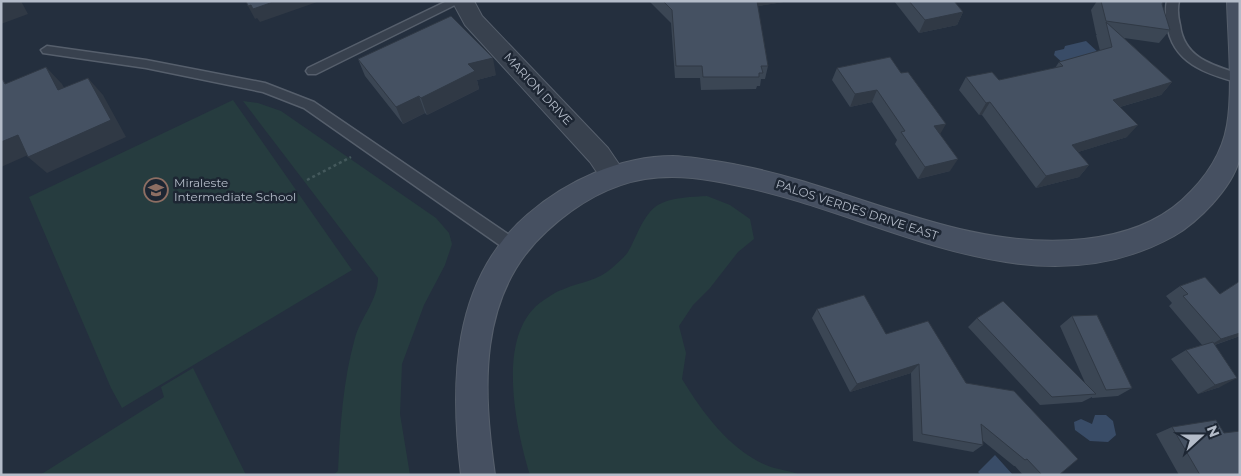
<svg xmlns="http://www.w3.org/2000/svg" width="1241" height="476" font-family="Montserrat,sans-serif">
<rect width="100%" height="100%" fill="#242f3e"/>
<path fill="#263c3f" d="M233,100L352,270L122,408L111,388L29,197Z
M243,101L258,103L281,111L436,218L449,233L452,244L445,265L424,305L402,364L400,414L410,475H333L338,471C340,427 343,380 355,338C361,317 378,300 378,278Z
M707,196L730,205L750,219L754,239L738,252L710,288L693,305L679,326L686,353L682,379C702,412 730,450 766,465C777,470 789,470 800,475H530C516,429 494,332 544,300C550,296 557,291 564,289C580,282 598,281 612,268C617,263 624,258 628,252C637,237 644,210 662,203C675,197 692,197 707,196Z
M193,368L246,475H40L164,397L161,387Z"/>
<path fill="#394c67" d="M1086,41L1099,53L1065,65L1054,55L1055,51L1064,49L1065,46Z
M1095,415H1106L1113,421L1116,435L1108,442L1090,441L1075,430L1074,422L1081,419L1092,424Z
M995,455L1013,475H981L978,472Z"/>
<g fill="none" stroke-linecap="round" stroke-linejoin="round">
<g stroke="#565f6c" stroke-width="3">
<path id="service" d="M447,1H463L316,74H308L306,71L308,68Z
M1167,1H1179C1177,9 1178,17 1180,25C1184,58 1212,65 1240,74V83C1206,74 1172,63 1167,24C1166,16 1165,9 1167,1Z
M47,46L146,60L265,83L314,102L518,241L521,246L518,251L513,252L508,251L304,108L263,92L146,68L43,53L41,50Z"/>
</g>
<g stroke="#565f6c" stroke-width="2">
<path id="minor" d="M452,1H474L482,16L608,148L627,176L623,183C605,189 600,176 590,162L465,25Z"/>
</g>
<g stroke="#565f6c" stroke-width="2">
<path id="secondary" d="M1227,1H1240C1240,41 1240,80 1240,120C1240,133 1241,149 1239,161C1231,189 1198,222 1174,236C1031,316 880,214 739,186C708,179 677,174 645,179C608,185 574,206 547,231C477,294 483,390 495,475H461C450,384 451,281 527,215C566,181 620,156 673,156C695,157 716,161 738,165C854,187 963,252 1084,239C1120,235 1154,225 1182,200C1203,181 1222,155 1227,125C1233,90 1228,39 1227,1Z"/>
</g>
<path stroke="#44595c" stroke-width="2.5" stroke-dasharray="3 3" stroke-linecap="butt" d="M307,180L351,157"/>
<use href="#service" fill="#38414e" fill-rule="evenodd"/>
<use href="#minor" fill="#38414e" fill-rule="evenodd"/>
<use href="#secondary" fill="#465061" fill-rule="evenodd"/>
</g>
<path fill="#3b4654" d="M649,1H790L757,6L768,66L765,79H761L760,86H757L756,89L701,90L700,78H675L671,23Z
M894,1H954L963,12L957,25L919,33Z
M1097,1H1163L1162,4L1170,30L1159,43L1124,38L1172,82L1161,95L1120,107L1127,137L1078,152L1089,165L1079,177L1036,188L982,115H979L959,90L966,77L999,80L1055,68L1059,62L1100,51L1096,35L1097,34H1096L1091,10Z
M890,57L940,134L950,171L918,179L895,144L897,140L872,102L850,107L832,80L837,68Z
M358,59L496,75L477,80L479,89L427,115L425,113L403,124L365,76Z
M1240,281V336L1215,345L1220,387L1198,394L1171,359L1186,350L1202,345L1169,306L1172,303L1166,296L1180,286L1220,294Z
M817,309L886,334L966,383L1059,475H1023L1015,466H1014L983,441V445L973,452L913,441L911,373L850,392L812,318Z
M1072,316L1132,388L1118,396L1092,398V397L1082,402L1040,405L968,327L977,318L1086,385L1060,326Z
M1172,427L1224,433L1240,475H1179L1156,434Z"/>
<path fill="#303945" d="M1,1H21L28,14L1,24Z
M276,1H320L260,22L257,18L255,19L248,6Z
M754,1H790L753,7Z
M963,12L957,25L919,33L925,20Z
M493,58L496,75L477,80L479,89L427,115L421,98L468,64Z
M46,67L62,84L75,107L58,90Z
M88,78L103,95L126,137L47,173L28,157Z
M1172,82L1161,95L1102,112L1113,100Z
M877,90L872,102L850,107L855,94Z
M419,96L425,113L403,124L396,107Z
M990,102L982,115H979L986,103Z
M946,124L939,136L934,126Z
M1138,125L1127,137L1062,157L1072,145Z
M18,135L37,151L1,167V142Z
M958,159L950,171L918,179L925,167Z
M1089,165L1079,177L1036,188L1046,176Z
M1240,333V336L1205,348L1221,339Z
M919,364L911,373L850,392L857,384Z
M1237,378L1220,387L1198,394L1215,385Z"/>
<path fill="#455162" stroke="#303945" d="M246,1H276L253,9L251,5L248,6Z
M663,1H757L768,66H761L763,73H759V77H703L702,66H676L672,10Z
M909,1H954L963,12L925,20Z
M1101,1H1163L1162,4L1170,30L1106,21Z
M451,16L493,58L468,64L475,71L421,98L419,96L396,107L358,59Z
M1106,22L1172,82L1113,100L1138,125L1072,145L1089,165L1046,176L990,102L986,103L966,77L992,72L999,80L1063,66L1059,62L1112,47Z
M890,57L901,73L908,72L946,124L934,126L958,159L925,167L901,132L905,131L877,90L855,94L837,68Z
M46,67L58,90L88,78L111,120L28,157L18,135L1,142V80H3L5,84Z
M1205,277L1220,294L1240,281V333L1221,339L1183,296L1188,294L1180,286Z
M864,295L886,334L928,321L966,383L1014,391L1078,459L1059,475H1042L1027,459L1025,460L981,424L983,445L922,434L919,364L857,384L817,309Z
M1003,301L1096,394L1052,397L977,318Z
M1097,315L1132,388L1106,390L1072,316Z
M1213,342L1237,378L1215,385L1186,350Z
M1216,420L1224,433L1240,431V475H1200L1172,427Z"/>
<defs>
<g id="school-ring" transform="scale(1.25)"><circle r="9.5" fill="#1d2633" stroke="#8d6e63" stroke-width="1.5"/><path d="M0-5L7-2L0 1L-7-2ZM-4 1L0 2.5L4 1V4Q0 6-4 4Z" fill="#8d6e63"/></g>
</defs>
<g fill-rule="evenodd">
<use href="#school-ring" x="156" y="190"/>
</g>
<g text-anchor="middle" stroke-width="5" stroke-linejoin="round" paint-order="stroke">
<g font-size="12" fill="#b4bcc9" stroke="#1d2633">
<text transform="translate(538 89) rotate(47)" y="4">MARION DRIVE</text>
<text transform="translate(857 210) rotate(18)" y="4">PALOS VERDES DRIVE EAST</text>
</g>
<g font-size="12" fill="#b4bcc9" stroke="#1d2633" text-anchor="start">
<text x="174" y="187">Miraleste<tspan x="174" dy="14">Intermediate School</tspan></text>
</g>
</g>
<rect width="1241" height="476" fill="none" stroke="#b4bcc9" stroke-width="5"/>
<g transform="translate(1201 436) rotate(69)" stroke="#1d2633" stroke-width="4" paint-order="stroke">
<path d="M0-4L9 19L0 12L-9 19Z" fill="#b4bcc9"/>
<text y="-8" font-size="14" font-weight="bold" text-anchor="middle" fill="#b4bcc9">N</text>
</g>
</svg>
